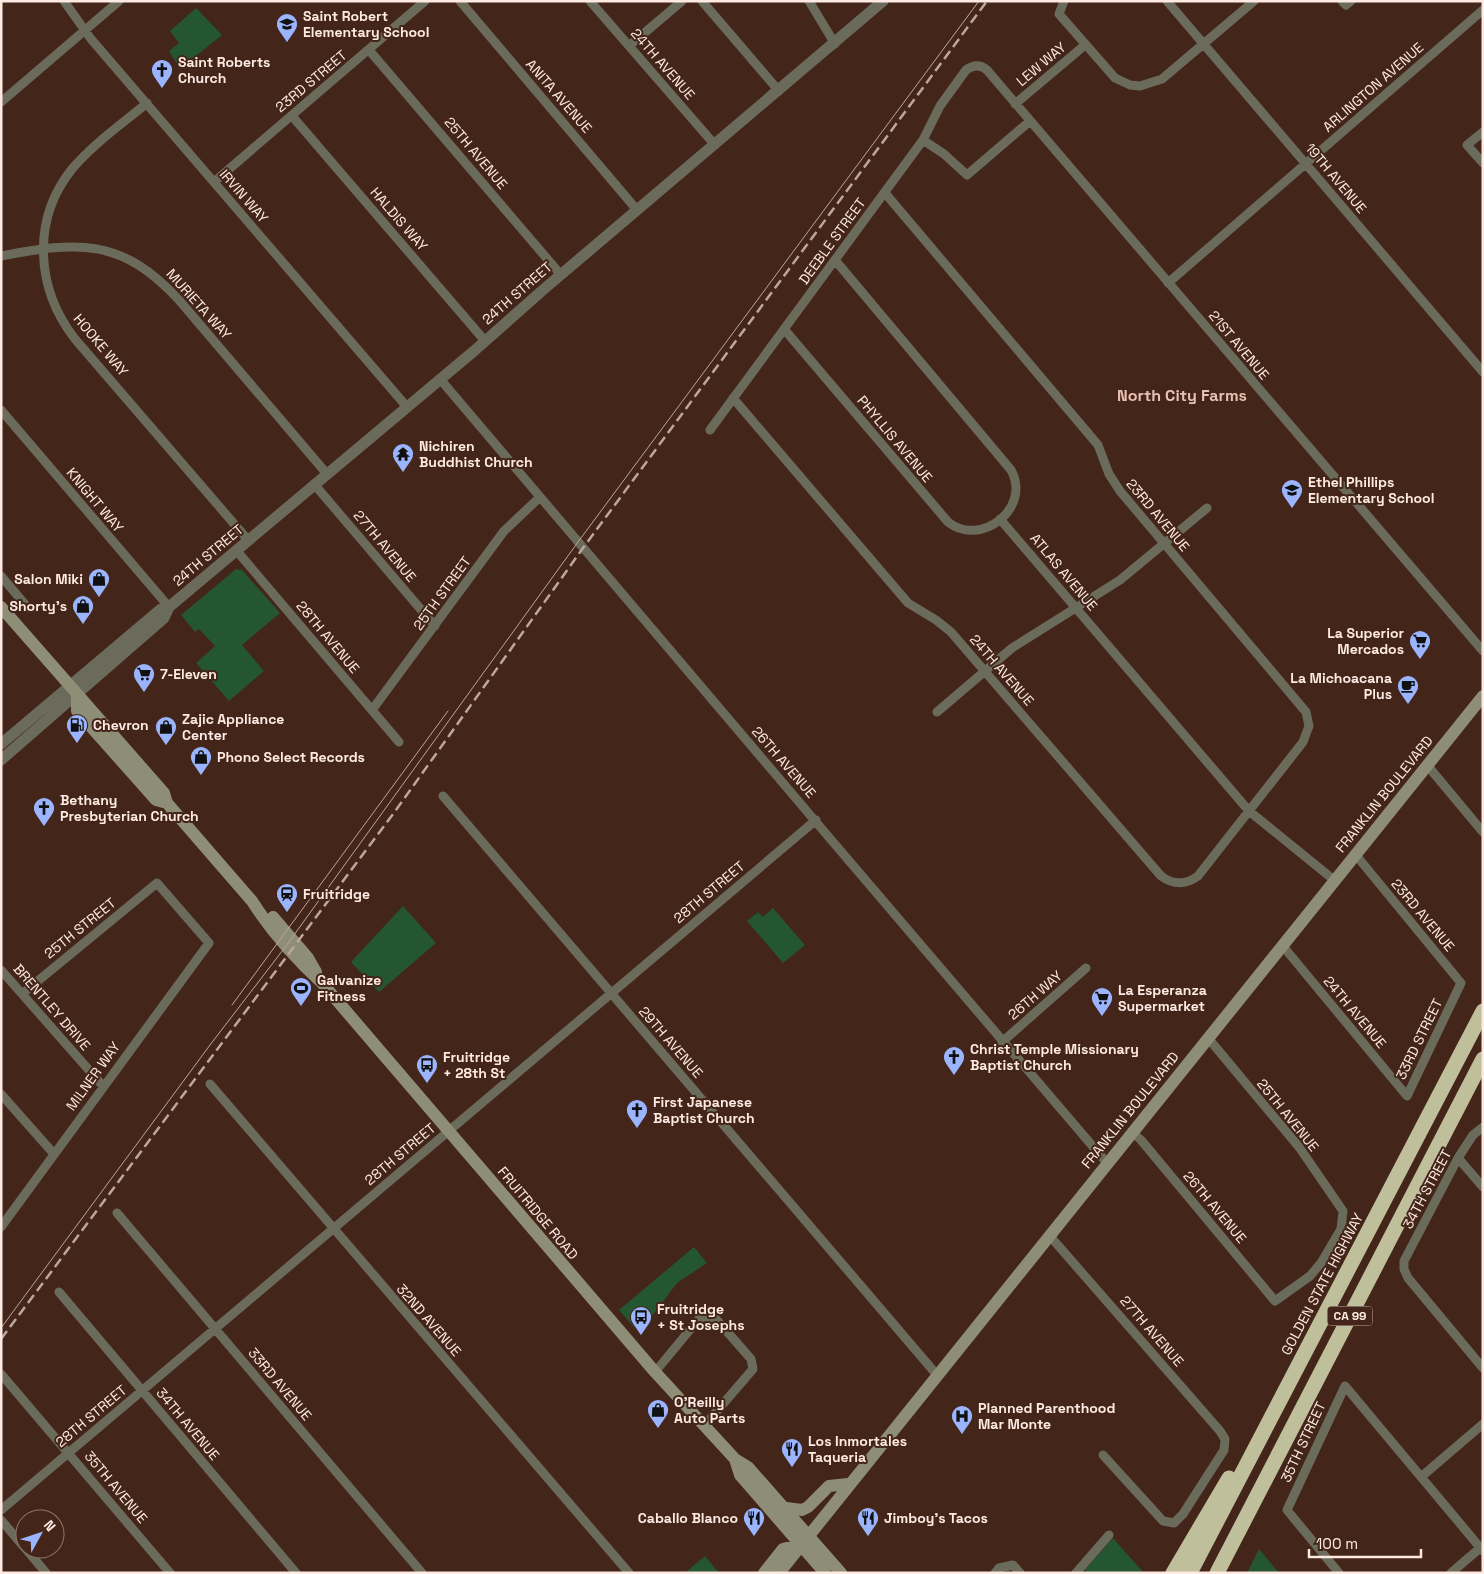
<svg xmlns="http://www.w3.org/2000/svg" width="1484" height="1574" font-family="'Space Grotesk',sans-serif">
<rect width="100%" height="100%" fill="#43251a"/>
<path fill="#245632" d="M196,8L222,35L180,69L169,51L179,43L170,31Z
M236,569L242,570L280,613L242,645L264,671L229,701L196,663L215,646L199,629L195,632L181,615Z
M403,906L436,943L379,992L351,962Z
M773,908L805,945L783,963L747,921L758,912L763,917Z
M694,1247L707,1263L677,1283L639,1333L619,1310Z
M1113,1538L1142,1571L1141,1573H1088L1085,1570Z
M1259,1549L1279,1573H1247Z
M705,1556L719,1573H685Z"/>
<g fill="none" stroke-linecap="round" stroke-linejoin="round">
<path stroke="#6b6b5c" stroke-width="9" d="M64,1L91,39L407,407
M460,1L637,210
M590,1L715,145
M702,1L779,91
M809,1L835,44
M1064,1L1059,14L1115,78L1130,85L1140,86L1162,79L1254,1
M1167,1L1483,372
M1342,1L1346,5L1351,1
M629,46L682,1
M369,50L561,275
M1,102L119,1
M147,103C122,124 93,144 72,169C31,220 36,289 75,339L248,540
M1015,104L1085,45
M292,116L485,341
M1483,132L1467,145L1483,163
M923,140L944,154L967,175L1030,121
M214,182L425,1
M1,256C79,241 122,238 179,300L327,474
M1168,283L1483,10
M784,329L948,522C981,548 1032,508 1011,470L835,260
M440,379C663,640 883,903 1107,1163
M733,398L908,603L936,620L951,632L1161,876C1173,885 1186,885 1198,876L1303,742L1309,726L1306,712L1120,491L1109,474L1098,445L885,193
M1,410L169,607
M710,430L923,140L940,106L966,70C973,65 980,64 987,70L1483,651
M314,484L435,626
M1000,519L1249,811L1334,880
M236,550L399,742
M1,576L28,608
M372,710L504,531L540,497
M937,712L1012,648L1120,580L1207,508
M1427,765L1483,832
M443,796L937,1375
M1282,945L1407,1096L1461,983L1355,854
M1,970L103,1086
M1002,1042L1086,968
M210,1084L629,1573
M1,1094L54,1154
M1483,1127L1473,1135L1458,1158L1404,1261V1269L1408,1278L1483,1368
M1132,1132L1141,1140L1275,1301L1310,1276L1321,1263L1341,1229L1343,1211L1299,1147L1208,1038
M1458,1158L1483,1187
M117,1213L422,1573
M1,1227L209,943L157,883L22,994
M1049,1235L1220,1431L1225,1439L1224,1450L1183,1514L1174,1523L1163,1521L1103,1455
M59,1292L296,1573
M655,1372L698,1320L705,1316L716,1319L751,1359L753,1369L704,1426
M1,1374L170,1573
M1421,1477L1483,1424
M1,1510L816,820
M1,1520L25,1548
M26,1549L46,1573
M995,1573L999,1568L1013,1565L1020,1573
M1076,1573L1109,1535
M1339,1573L1287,1510L1345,1386L1483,1551
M1451,1573L1480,1548"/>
<path stroke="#6b6b5c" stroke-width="11" d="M1,744L161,609L169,607
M1,760L164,618L169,607L474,351L544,289L883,1"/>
<path stroke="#8e8d76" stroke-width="12" d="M1,607L164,793L167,803L252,901C271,931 296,959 322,983L655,1372L735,1459L748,1467L841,1573
M77,696V711L156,800L167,803
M273,917L308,958L316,972
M735,1459L740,1475L825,1573
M786,1508L802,1510L808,1507L829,1486L848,1484
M764,1573L783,1549L801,1544
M779,1573L1483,696"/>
<path stroke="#c0bf9b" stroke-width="15" d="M1173,1573L1229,1478
M1190,1573L1483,1011
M1217,1573L1483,1059"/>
<path stroke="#bda69d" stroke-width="1" d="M232,1005L448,711
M1,1328L210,1045L286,946L578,542L979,1"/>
<path stroke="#bda69d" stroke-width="2.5" stroke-dasharray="10 5" stroke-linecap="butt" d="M1,1339L396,810L583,548L987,1"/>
</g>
<defs>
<g id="school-pin" transform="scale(1.125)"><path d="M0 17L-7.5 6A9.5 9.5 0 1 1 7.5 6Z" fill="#9ab5fd" stroke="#43251a"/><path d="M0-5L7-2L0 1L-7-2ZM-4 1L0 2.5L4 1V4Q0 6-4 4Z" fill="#111"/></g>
<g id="church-pin" transform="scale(1.125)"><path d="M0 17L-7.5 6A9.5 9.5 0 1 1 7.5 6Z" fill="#9ab5fd" stroke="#43251a"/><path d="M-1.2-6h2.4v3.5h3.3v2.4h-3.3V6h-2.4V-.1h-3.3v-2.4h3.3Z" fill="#111"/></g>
<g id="temple-pin" transform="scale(1.125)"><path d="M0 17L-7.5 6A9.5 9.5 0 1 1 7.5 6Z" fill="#9ab5fd" stroke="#43251a"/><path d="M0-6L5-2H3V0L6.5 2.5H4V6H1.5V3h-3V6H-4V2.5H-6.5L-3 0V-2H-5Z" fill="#111"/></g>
<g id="shop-pin" transform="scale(1.125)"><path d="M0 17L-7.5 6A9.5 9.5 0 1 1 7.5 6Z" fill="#9ab5fd" stroke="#43251a"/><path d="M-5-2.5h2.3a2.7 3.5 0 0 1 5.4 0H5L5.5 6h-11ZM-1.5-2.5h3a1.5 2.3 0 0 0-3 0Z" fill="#111"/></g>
<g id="supermarket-pin" transform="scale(1.125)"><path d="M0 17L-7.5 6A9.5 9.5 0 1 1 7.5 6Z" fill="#9ab5fd" stroke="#43251a"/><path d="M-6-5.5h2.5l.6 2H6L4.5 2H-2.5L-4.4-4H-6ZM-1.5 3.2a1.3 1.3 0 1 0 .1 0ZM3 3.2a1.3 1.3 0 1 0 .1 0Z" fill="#111"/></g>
<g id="cafe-pin" transform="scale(1.125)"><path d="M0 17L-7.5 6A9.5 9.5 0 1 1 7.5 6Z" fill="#9ab5fd" stroke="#43251a"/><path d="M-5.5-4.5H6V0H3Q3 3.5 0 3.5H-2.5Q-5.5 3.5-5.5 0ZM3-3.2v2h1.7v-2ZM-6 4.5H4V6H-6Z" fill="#111"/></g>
<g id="fuel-pin" transform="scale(1.125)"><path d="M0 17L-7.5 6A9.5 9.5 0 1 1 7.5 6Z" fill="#9ab5fd" stroke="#43251a"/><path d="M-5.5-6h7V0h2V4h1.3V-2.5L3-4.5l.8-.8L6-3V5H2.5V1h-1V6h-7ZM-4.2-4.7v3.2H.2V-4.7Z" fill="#111"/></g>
<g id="station-pin" transform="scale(1.125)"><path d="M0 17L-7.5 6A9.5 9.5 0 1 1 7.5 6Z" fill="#9ab5fd" stroke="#43251a"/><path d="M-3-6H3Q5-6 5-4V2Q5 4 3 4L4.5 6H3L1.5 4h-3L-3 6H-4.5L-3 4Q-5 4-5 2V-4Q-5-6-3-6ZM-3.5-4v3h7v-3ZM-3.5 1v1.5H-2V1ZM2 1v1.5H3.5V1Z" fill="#111"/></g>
<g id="stadium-pin" transform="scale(1.125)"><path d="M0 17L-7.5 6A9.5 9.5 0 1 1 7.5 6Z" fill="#9ab5fd" stroke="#43251a"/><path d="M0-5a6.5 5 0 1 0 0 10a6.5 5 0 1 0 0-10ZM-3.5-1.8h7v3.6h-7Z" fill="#111"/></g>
<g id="bus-pin" transform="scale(1.125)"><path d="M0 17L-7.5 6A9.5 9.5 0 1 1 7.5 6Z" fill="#9ab5fd" stroke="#43251a"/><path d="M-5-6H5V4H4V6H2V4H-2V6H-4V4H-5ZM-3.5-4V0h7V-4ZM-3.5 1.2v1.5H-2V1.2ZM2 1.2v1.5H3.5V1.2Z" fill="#111"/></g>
<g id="hospital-pin" transform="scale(1.125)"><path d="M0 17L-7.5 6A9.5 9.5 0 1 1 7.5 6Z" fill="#9ab5fd" stroke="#43251a"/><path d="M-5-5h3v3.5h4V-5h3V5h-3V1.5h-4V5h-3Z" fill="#111"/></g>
<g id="restaurant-pin" transform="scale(1.125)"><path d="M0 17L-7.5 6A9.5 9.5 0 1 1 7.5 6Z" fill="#9ab5fd" stroke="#43251a"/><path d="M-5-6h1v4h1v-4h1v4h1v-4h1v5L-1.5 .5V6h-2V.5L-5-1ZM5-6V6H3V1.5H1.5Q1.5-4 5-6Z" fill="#111"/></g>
</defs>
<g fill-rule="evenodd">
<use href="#school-pin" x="287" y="24"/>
<use href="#church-pin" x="162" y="70"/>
<use href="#temple-pin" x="403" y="454"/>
<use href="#school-pin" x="1292" y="490"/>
<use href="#shop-pin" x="99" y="579"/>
<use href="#shop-pin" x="83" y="606"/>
<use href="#supermarket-pin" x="1420" y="641"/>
<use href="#supermarket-pin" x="144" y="674"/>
<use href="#cafe-pin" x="1408" y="686"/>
<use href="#fuel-pin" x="77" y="725"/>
<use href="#shop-pin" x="166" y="727"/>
<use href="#shop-pin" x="201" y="757"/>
<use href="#church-pin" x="44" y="808"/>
<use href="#station-pin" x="287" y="894"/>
<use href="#stadium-pin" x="301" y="988"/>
<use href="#supermarket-pin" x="1102" y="998"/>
<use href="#church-pin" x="954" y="1057"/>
<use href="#bus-pin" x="427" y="1065"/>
<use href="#church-pin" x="637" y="1110"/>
<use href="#bus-pin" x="641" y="1317"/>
<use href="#shop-pin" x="658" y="1410"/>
<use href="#hospital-pin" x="962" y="1416"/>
<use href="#restaurant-pin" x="792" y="1449"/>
<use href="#restaurant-pin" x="754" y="1518"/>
<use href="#restaurant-pin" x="868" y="1518"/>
</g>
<g text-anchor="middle" stroke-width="4" stroke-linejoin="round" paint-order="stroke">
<rect fill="#43251a" stroke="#c6afa6" stroke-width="1" x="1327.5" y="1306.5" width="45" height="19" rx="4"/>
<g font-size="12" font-weight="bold" fill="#feeae2">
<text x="1350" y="1320">CA 99</text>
</g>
<g font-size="14" font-weight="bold" fill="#feeae2" stroke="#43251a" text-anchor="start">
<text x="303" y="21">Saint Robert<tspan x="303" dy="16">Elementary School</tspan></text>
<text x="178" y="67">Saint Roberts<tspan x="178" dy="16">Church</tspan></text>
<text x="419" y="451">Nichiren<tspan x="419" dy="16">Buddhist Church</tspan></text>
<text x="1308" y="487">Ethel Phillips<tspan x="1308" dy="16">Elementary School</tspan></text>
<text x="83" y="584" text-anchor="end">Salon Miki</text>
<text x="67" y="611" text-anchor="end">Shorty’s</text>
<text x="1404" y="638" text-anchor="end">La Superior<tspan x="1404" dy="16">Mercados</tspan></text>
<text x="160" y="679">7-Eleven</text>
<text x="1392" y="683" text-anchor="end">La Michoacana<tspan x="1392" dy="16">Plus</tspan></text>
<text x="182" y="724">Zajic Appliance<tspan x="182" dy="16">Center</tspan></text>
<text x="93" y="730">Chevron</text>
<text x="217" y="762">Phono Select Records</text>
<text x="60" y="805">Bethany<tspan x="60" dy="16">Presbyterian Church</tspan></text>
<text x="303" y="899">Fruitridge</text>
<text x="317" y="985">Galvanize<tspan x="317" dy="16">Fitness</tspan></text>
<text x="1118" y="995">La Esperanza<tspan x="1118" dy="16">Supermarket</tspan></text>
<text x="970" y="1054">Christ Temple Missionary<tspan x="970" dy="16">Baptist Church</tspan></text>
<text x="443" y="1062">Fruitridge<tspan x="443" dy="16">+ 28th St</tspan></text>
<text x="653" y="1107">First Japanese<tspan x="653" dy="16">Baptist Church</tspan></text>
<text x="657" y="1314">Fruitridge<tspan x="657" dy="16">+ St Josephs</tspan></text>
<text x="674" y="1407">O'Reilly<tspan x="674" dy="16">Auto Parts</tspan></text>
<text x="978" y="1413">Planned Parenthood<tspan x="978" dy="16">Mar Monte</tspan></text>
<text x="808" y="1446">Los Inmortales<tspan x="808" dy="16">Taqueria</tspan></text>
<text x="738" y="1523" text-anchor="end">Caballo Blanco</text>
<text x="884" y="1523">Jimboy's Tacos</text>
</g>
<g font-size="14" fill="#feeae2" stroke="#43251a">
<text transform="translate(663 64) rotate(49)" y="5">24TH AVENUE</text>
<text transform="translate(1041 64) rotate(-40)" y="5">LEW WAY</text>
<text transform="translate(311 81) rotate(-40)" y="5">23RD STREET</text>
<text transform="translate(1373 87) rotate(-41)" y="5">ARLINGTON AVENUE</text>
<text transform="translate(559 96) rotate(49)" y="5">ANITA AVENUE</text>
<text transform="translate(476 153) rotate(50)" y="5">25TH AVENUE</text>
<text transform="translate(1336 178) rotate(50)" y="5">19TH AVENUE</text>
<text transform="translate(244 196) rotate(49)" y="5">IRVIN WAY</text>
<text transform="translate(399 219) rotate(49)" y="5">HALDIS WAY</text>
<text transform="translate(832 241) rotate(-54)" y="5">DEEBLE STREET</text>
<text transform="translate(517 293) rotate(-41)" y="5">24TH STREET</text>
<text transform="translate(199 304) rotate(48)" y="5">MURIETA WAY</text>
<text transform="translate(101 345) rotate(50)" y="5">HOOKE WAY</text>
<text transform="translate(1239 345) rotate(50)" y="5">21ST AVENUE</text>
<text transform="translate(895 439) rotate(50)" y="5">PHYLLIS AVENUE</text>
<text transform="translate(95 500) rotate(50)" y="5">KNIGHT WAY</text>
<text transform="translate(1158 515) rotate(50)" y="5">23RD AVENUE</text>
<text transform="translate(385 546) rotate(50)" y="5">27TH AVENUE</text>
<text transform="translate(208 555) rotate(-40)" y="5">24TH STREET</text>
<text transform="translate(1064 572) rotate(50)" y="5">ATLAS AVENUE</text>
<text transform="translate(442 593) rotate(-54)" y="5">25TH STREET</text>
<text transform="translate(328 637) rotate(50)" y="5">28TH AVENUE</text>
<text transform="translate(1002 670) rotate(49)" y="5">24TH AVENUE</text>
<text transform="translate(784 762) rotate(49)" y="5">26TH AVENUE</text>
<text transform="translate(1384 794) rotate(-51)" y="5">FRANKLIN BOULEVARD</text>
<text transform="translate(709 892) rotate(-40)" y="5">28TH STREET</text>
<text transform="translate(1423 915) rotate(50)" y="5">23RD AVENUE</text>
<text transform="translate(80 928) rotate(-39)" y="5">25TH STREET</text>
<text transform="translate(1035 995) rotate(-41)" y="5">26TH WAY</text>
<text transform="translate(52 1007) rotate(49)" y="5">BRENTLEY DRIVE</text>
<text transform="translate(1355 1012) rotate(50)" y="5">24TH AVENUE</text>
<text transform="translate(1419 1039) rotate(-64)" y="5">33RD STREET</text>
<text transform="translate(671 1042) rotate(49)" y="5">29TH AVENUE</text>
<text transform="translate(93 1076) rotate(-54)" y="5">MILNER WAY</text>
<text transform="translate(1130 1110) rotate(-51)" y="5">FRANKLIN BOULEVARD</text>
<text transform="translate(1288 1115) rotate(51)" y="5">25TH AVENUE</text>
<text transform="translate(400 1154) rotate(-40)" y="5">28TH STREET</text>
<text transform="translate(1427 1189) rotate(-62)" y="5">34TH STREET</text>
<text transform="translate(1215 1207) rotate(50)" y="5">26TH AVENUE</text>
<text transform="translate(538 1213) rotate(50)" y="5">FRUITRIDGE ROAD</text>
<text transform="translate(1322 1284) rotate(-62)" y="5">GOLDEN STATE HIGHWAY</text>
<text transform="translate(429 1320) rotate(49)" y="5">32ND AVENUE</text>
<text transform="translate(1152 1331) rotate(49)" y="5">27TH AVENUE</text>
<text transform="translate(280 1384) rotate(50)" y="5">33RD AVENUE</text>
<text transform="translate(91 1416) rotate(-40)" y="5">28TH STREET</text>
<text transform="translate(188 1424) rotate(50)" y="5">34TH AVENUE</text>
<text transform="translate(1303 1442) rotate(-65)" y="5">35TH STREET</text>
<text transform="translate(116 1487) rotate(50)" y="5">35TH AVENUE</text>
</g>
<g font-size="16" font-weight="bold" fill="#e9c1b3" stroke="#43251a">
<text x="1182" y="401">North City Farms</text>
</g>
</g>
<rect width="1484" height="1574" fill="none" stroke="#feeae2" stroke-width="5"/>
<g transform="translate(40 1534) rotate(50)"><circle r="24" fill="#43251a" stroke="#8e746a"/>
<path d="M0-4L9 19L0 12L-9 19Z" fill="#9ab5fd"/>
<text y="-8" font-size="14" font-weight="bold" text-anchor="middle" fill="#feeae2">N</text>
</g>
<path d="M1309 1549v8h112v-8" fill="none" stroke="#feeae2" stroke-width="2.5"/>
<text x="1316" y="1549" font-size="15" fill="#feeae2" stroke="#43251a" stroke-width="4" paint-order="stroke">100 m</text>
</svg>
